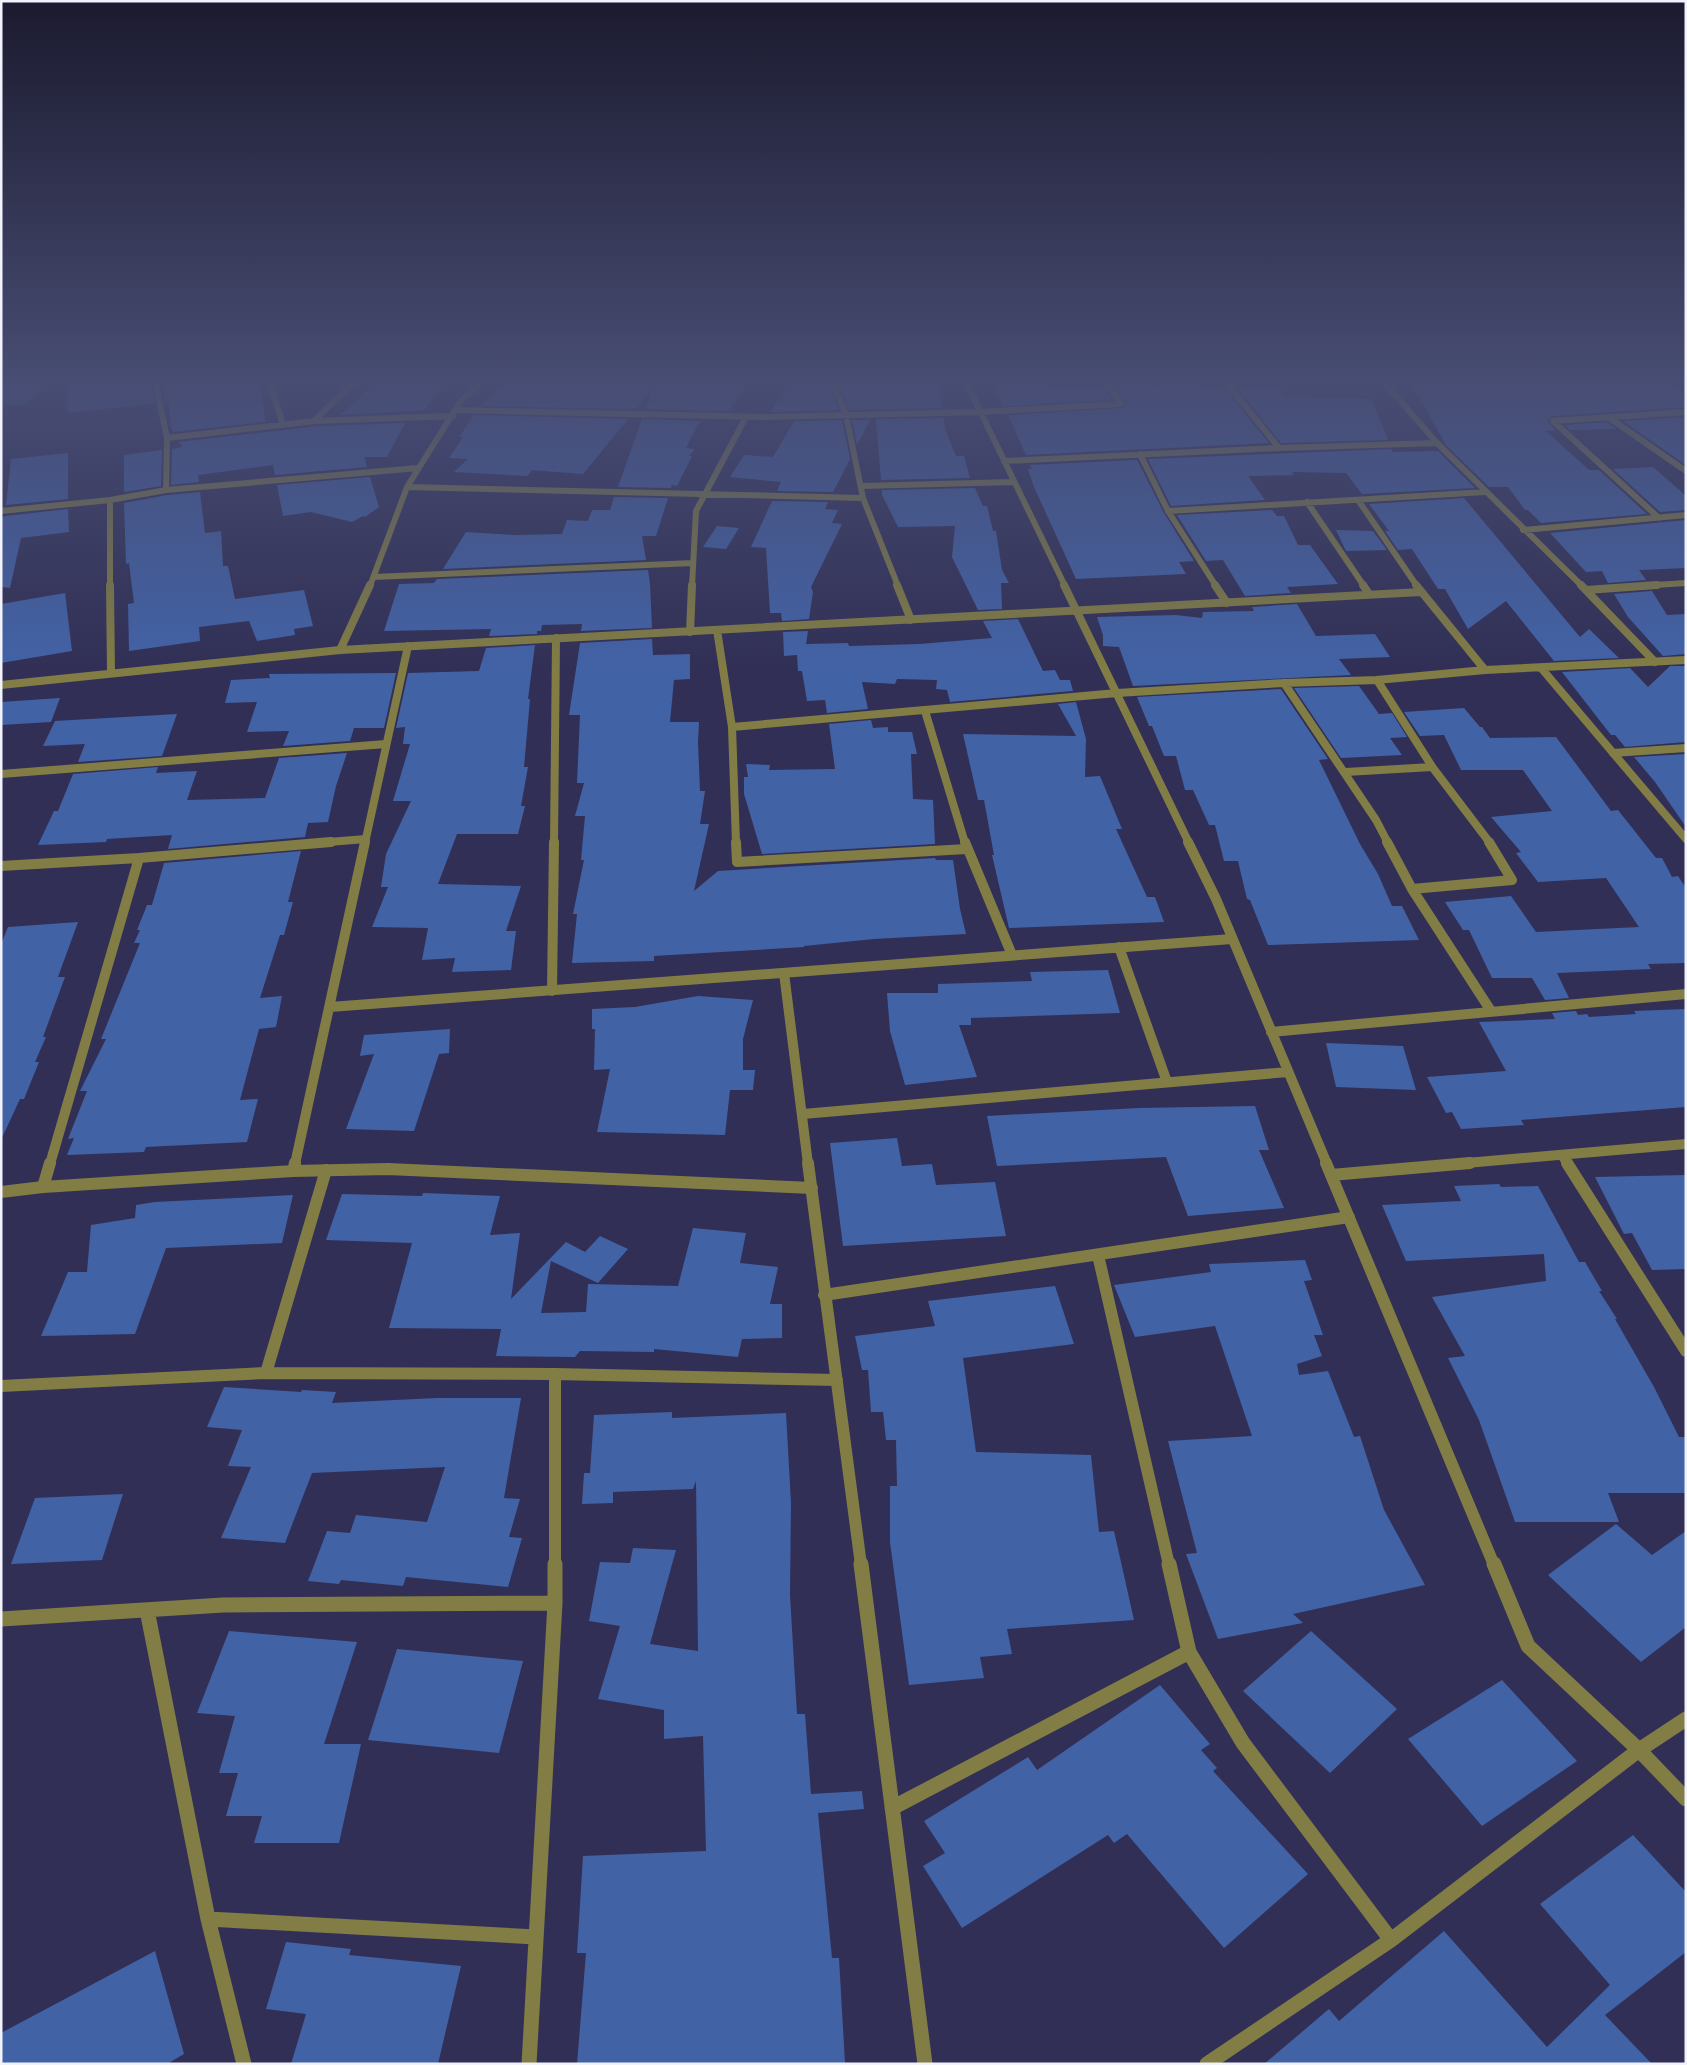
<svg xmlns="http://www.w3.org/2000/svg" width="1687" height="2065" font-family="Rubik,sans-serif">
<rect width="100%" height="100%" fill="#312f55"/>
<path fill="#4262a6" d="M1,380H50L24,405L1,404Z
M67,380H150L155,403L68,413Z
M160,380H259L266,422L173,432L171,427L169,404L168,401L165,402Z
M378,380H448L424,410L340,415Z
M506,380H659L658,381L674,383L748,385L728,411L646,409L654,386L636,409L481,406Z
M788,380H827L839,410L771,412L788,384Z
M837,380H939L942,408L849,410Z
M990,380H1026L1029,385L1104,388L1112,400L1004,406Z
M1110,380H1147L1151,386L1206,385L1207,388H1224L1269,443L1026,455L1008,415L1123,408L1125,402Z
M1510,380H1606L1609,382L1673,383L1686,397V407L1553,416L1549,418L1548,422L1556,431H1546L1589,470H1599L1647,514L1541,523L1528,510H1525L1508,487H1489L1446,445L1423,404L1408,383L1446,384Z
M1237,388H1281L1285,396L1372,399L1388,440L1281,443Z
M474,415L628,419L583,474L532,470L527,476L454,472L468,459L449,458L463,437H459Z
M1686,417V465L1623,421Z
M944,418L945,429L956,456H964L970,478L881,480L876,419Z
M642,419L700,421L686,448L695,449L689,456H692L677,486L672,485L671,488L618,487Z
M842,420L850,459L833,492L777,491L781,482L730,477L744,455L773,457L794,421Z
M852,420H870L857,445Z
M1607,422L1616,429L1570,430L1565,425Z
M405,423L387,457H364L367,467L275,475L273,465L198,475L199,482L171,485L172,449L182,447L179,442L319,426Z
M1391,449L1393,452L1438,451L1475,488L1362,494L1346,473L1292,472L1294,475L1248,476L1265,500L1171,506L1148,459Z
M162,450L161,486L124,492V455Z
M68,453V499L6,505L11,459Z
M1137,460L1164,513L1194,561L1179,562L1186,574L1076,579L1034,487L1028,469H1032L1030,465Z
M1653,467L1686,496V510L1660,512L1613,469Z
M370,477L379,507L365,517L363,516L352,522L311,512L283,516L277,485Z
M975,488L983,506H987L993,531H996L1002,570L1009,583H1001L1002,609L978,610L952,557L955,526L898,527L882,495V490Z
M200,492L205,533L221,531L223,566H228L235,599L304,590L313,626L294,629L295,635L257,641L249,621L199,627L200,641L129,651L128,604L134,603L129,563L126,564L124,503L167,495Z
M614,497L668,498L656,536H642L646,560L443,569L466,532L515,535L562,534L567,520L588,521L592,510H610Z
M1464,498L1580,637L1589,629L1619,658L1554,661L1506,601L1468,629L1445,589H1438L1412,549L1398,550L1385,531H1389L1369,504Z
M772,501L828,502L825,509L838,510L832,523L842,524L811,587L813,592L809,619L782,621L781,613H770L766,548L751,547Z
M68,509L69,532L21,538L10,588L1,587V518L5,516Z
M1272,510L1277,516H1284L1298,545H1310L1338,584L1287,587L1291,593L1245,596L1223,560L1206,561L1177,515Z
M1686,520V568L1639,570L1646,580L1608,583L1602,571L1586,572L1550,533Z
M717,526L739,528L726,549L703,547Z
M1336,530L1373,531L1387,550L1346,551Z
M648,570L650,584L652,628L581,631L582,624L542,625L541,631H537V634L489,636L491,629L384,631L399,584L434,583L437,579Z
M1652,591L1667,615L1686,614V654L1663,656L1628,617L1614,594Z
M65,593L72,651L1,663V604Z
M1297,604L1316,636L1375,634L1390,657L1339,659L1351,675L1133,686L1119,647L1103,646V635L1097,617L1176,615L1202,618L1203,612L1254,611L1252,607Z
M1018,619L1043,671L1055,670L1060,680H1070L1073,691L950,702L947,690L936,689L937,680L897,679L895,684L862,682L868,709L827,713L825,700L807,701L802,671H798L797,655L784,656L783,632L808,631L806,644L848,643L849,646L919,644L992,638L983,621Z
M652,639L653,655L690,654V679L674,680L670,722H699L698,742L700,791H705L700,824H709L694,891L718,871L935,858L936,860H953L960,909L966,934L874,939L804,946V947L654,956V961L572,963L577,914H573L584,860H581L585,816H575L584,783H577L580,715H569L580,643Z
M535,645L528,699H530L524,767H528L521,806H525L518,834H457L438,884L521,886L506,931H516L511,970L452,972L455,958L422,960L428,928L372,927L388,887H381L386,854L411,801H393L410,744H403L405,727L396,728L408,673L479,671L486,648Z
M1670,666H1686V742L1625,747L1615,735H1611L1562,672L1630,668L1648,687Z
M396,673L384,728H354L350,741L283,746L289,731L247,732L257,702L225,703L231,680L270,678L269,674Z
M1359,686L1379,714L1392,713L1407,737L1390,738L1402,755L1341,758L1294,688Z
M1281,689L1328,759L1319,760L1360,844L1378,874L1392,906H1402L1419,940L1268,945L1250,900L1247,899L1238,861H1224L1215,825H1209L1193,790H1185L1176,756H1164L1152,726H1149L1137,697Z
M60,698L51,722L1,725V702Z
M1076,702L1086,739L1085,777L1100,776L1122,829H1116L1147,897H1155L1164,922L1009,928L992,855H994L984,800H978L963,734L1076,736L1058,704Z
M1464,708L1480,727H1482L1490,738L1556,737L1611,811L1618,810L1656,858H1662L1672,877L1678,876L1686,888V963L1648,964L1651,969L1557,973L1569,998L1545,1000L1532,978H1492L1469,930H1463L1445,902L1511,896L1536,932L1639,927L1606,878L1538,882L1516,853L1521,852L1491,817L1552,811L1523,770H1461L1444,735L1420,736L1404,712Z
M177,714L162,756L78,762L85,744L43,746L55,721Z
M871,720L873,728L888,727V732H912L917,754H911L913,799L933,800L935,844L762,854L744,794V777H748L746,764L770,765L769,770L835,769L829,724Z
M347,753L336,786L328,822L308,823L305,837L168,849L172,835L107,839L106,842L38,845L54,811H58L73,774L158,767L156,773L197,771L187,800L265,798L279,758Z
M1686,754V827L1655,782L1634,757Z
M301,851L288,902H293L284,935H280L260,998L282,996L276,1027L259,1029L240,1100L258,1099L247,1142L146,1147L144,1152L67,1155L74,1138L68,1139L87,1091H80L106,1039H101L140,943H134L140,930H137L147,905H152L164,863Z
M78,922L58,977H65L43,1037H46L35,1062H39L24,1099H20L1,1140V944L8,927Z
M1108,970L1120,1013L971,1018V1025H959L977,1077L905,1085L890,1031L887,993H938V984L1032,981L1030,972Z
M698,996L753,1000L743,1039V1070H755L753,1090H730L725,1135L597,1132L610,1069L594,1070L595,1029H592V1009L635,1007Z
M1686,1009V1107L1521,1120L1524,1125L1461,1129L1452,1112L1446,1113L1427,1077L1506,1071L1479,1022L1555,1019L1552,1013L1576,1011L1578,1015L1587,1014L1589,1017L1636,1014L1634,1011Z
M450,1029L449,1053L439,1054L414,1131L346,1129L374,1054L360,1056L364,1035Z
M1326,1043L1403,1046L1416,1090L1336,1087Z
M1255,1106L1269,1150H1259L1284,1208L1188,1216L1166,1157L997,1166L987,1116L1139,1108Z
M897,1138L902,1166L932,1164L936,1185L995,1182L1006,1236L843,1246L830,1143Z
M1686,1175V1269L1652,1270L1632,1233L1624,1234L1595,1177Z
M1499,1184L1501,1187L1538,1186L1579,1262H1585L1602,1291H1599L1617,1319H1615L1654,1387L1679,1437H1686V1493H1608L1619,1522H1515L1479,1420L1448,1358L1465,1356L1432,1297L1546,1281L1544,1254L1406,1261L1382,1205L1461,1201L1454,1186Z
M423,1193L500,1196L490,1235L520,1233L511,1299L566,1242L585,1252L600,1236L628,1249L598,1283L551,1261L541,1313L586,1312L588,1284L678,1286L693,1228L746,1233L740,1263L778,1267L770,1304H782V1338L742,1339L738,1357L654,1349V1352L580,1351L575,1357L496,1356L501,1329L389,1328L412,1243L326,1240L342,1194L422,1196Z
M293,1195L282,1243L166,1248L135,1334L41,1336L68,1272H87L91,1225L135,1218L136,1205L155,1202Z
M1305,1260L1312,1280L1304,1281L1323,1335H1314L1322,1356L1297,1364L1299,1375L1328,1371L1354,1437L1360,1436L1384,1510L1425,1585L1293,1614L1303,1623L1218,1639L1186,1554L1197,1553L1168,1441L1252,1436L1215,1326L1135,1337L1114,1285L1211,1272L1209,1264Z
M1055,1286L1074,1344L963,1358L976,1452L1091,1455L1099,1532L1114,1531L1134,1620L1007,1629L1012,1654L980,1657L984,1678L909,1685L890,1542V1486H897L896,1440H886L883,1412H871L868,1370H862L855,1336L935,1326L928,1301Z
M224,1387L301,1392L302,1390L336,1392L332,1403L437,1398H521L504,1498L520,1499L509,1537L522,1538L508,1587L406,1577L403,1586L341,1580L339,1584L308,1581L327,1531L350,1533L356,1515L427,1522L445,1467L312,1473L285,1543L221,1538L251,1467L228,1466L242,1430L207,1427Z
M672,1412V1418L786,1413L791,1503L790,1595L797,1714H805L811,1794L862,1791L864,1809L818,1813L832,1958H839L845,2063L577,2064L586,1953H577L583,1856L706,1851L703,1736L664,1739V1710L598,1699L620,1626L589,1621L600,1562L630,1563L633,1548L676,1550L650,1644L698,1651L696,1481L693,1489L613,1492V1503L582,1504L584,1473H590L594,1415Z
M123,1494L102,1560L11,1564L35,1498Z
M1616,1524L1652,1555L1686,1531V1627L1641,1662L1548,1575Z
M229,1631L357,1642L324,1744H361L339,1843H254L262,1816H226L238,1773H219L235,1716L197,1713Z
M1311,1631L1397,1709L1330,1773L1243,1691Z
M397,1649L523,1661L499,1753L368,1740Z
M1502,1680L1577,1761L1482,1826L1408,1739Z
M1160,1685L1210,1744L1201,1750L1217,1768L1213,1771L1308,1874L1224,1948L1127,1834L1114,1843L1108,1835L962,1928L923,1866L945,1853L924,1821L1028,1757L1037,1770Z
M1633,1835L1686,1892V1952L1605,2015L1652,2064H1264L1329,2009L1339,2021L1444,1931L1547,2047L1610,1985L1540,1904Z
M286,1942L351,1949L349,1955L461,1966L438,2064H291L306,2014L266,2009Z
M155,1951L184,2054L167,2064H1V2033Z"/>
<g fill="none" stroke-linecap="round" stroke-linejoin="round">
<path stroke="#827d44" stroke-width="6" d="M155,380L167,438L166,490
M269,380L283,425
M832,380L846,415L863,498L898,586
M965,380L1065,586
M1224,380L1279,448
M1382,380L1437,443L1582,586
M1226,382L1264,380
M456,410L765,417L980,412L1121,404L1104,380
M1608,417L1686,471
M314,421L356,380
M1553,421L1659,518
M1553,421L1686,412
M167,438L314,421L453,416
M1140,454L1168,511L1216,586
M1004,461L1279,448L1437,443
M861,486L1014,482
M407,487L863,498
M110,500V586
M1358,500L1417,586
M1307,502L1364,586
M1,511L110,500L166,490L418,468
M1168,511L1485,492
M1523,530L1686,515
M374,577L693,563
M370,586L407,487L460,402L483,380
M692,586L696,511L746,417
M1639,586L1686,583"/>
<path stroke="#827d44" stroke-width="8" d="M110,585L111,673
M897,585L911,620
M1064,585L1189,843
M1215,585L1227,603
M1363,585L1369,594
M1416,585L1485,670
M1581,585L1655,662
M1586,590L1657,585
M717,630L732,727L736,843
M690,632L692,585
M340,650L370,585
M1542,669L1686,839
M1377,680L1433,768L1490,843
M1284,683L1376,820L1388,843
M1,685L340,650L1421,592
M925,711L965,843
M732,727L1117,693L1284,683L1377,680L1485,670L1686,660
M1613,753L1686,748
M1346,772L1432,767
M1,774L386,744
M316,843L366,839
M365,843L408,646
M554,843L556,638"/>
<path stroke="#827d44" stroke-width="10" d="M736,842L737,862L967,849
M965,842L1012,955
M1188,842L1216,899L1327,1164
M1387,842L1412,889L1491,1011
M1,866L139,858L331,842
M1412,889L1512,880L1489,842
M1119,947L1167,1082
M784,973L808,1164
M552,991L554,842
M330,1007L1232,939
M1271,1032L1686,994
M803,1114L1288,1072
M1562,1155L1568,1164
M50,1164L139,858
M295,1164L365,842
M1455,1164L1686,1144"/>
<path stroke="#827d44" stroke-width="12" d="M808,1163L861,1565
M1326,1163L1494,1565
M1567,1163L1686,1351
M293,1171L295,1163
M1331,1175L1470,1163
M43,1187L50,1163
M1,1192L43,1187L293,1171L388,1169L812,1188
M1098,1255L1169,1565
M824,1295L1349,1217
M266,1373L326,1170
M555,1374V1565
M1,1386L266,1373L555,1374L837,1380"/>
<path stroke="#827d44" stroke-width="15" d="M861,1564L925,2064
M1169,1564L1189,1652L1243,1743L1391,1940
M1494,1564L1528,1646L1639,1750L1686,1799
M147,1610L208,1919L244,2064
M1,1619L223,1605L555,1603
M892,1808L1189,1652
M208,1919L536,1937
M529,2064L555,1603V1564
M1207,2064L1391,1940L1639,1750L1686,1719"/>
</g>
<linearGradient id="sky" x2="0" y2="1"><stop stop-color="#1b1a2f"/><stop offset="0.57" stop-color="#484d73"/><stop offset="1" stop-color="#484d73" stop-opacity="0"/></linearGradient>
<rect width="1687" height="669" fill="url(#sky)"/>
<rect width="1687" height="2065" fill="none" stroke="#f1f2fc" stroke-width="5"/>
</svg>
